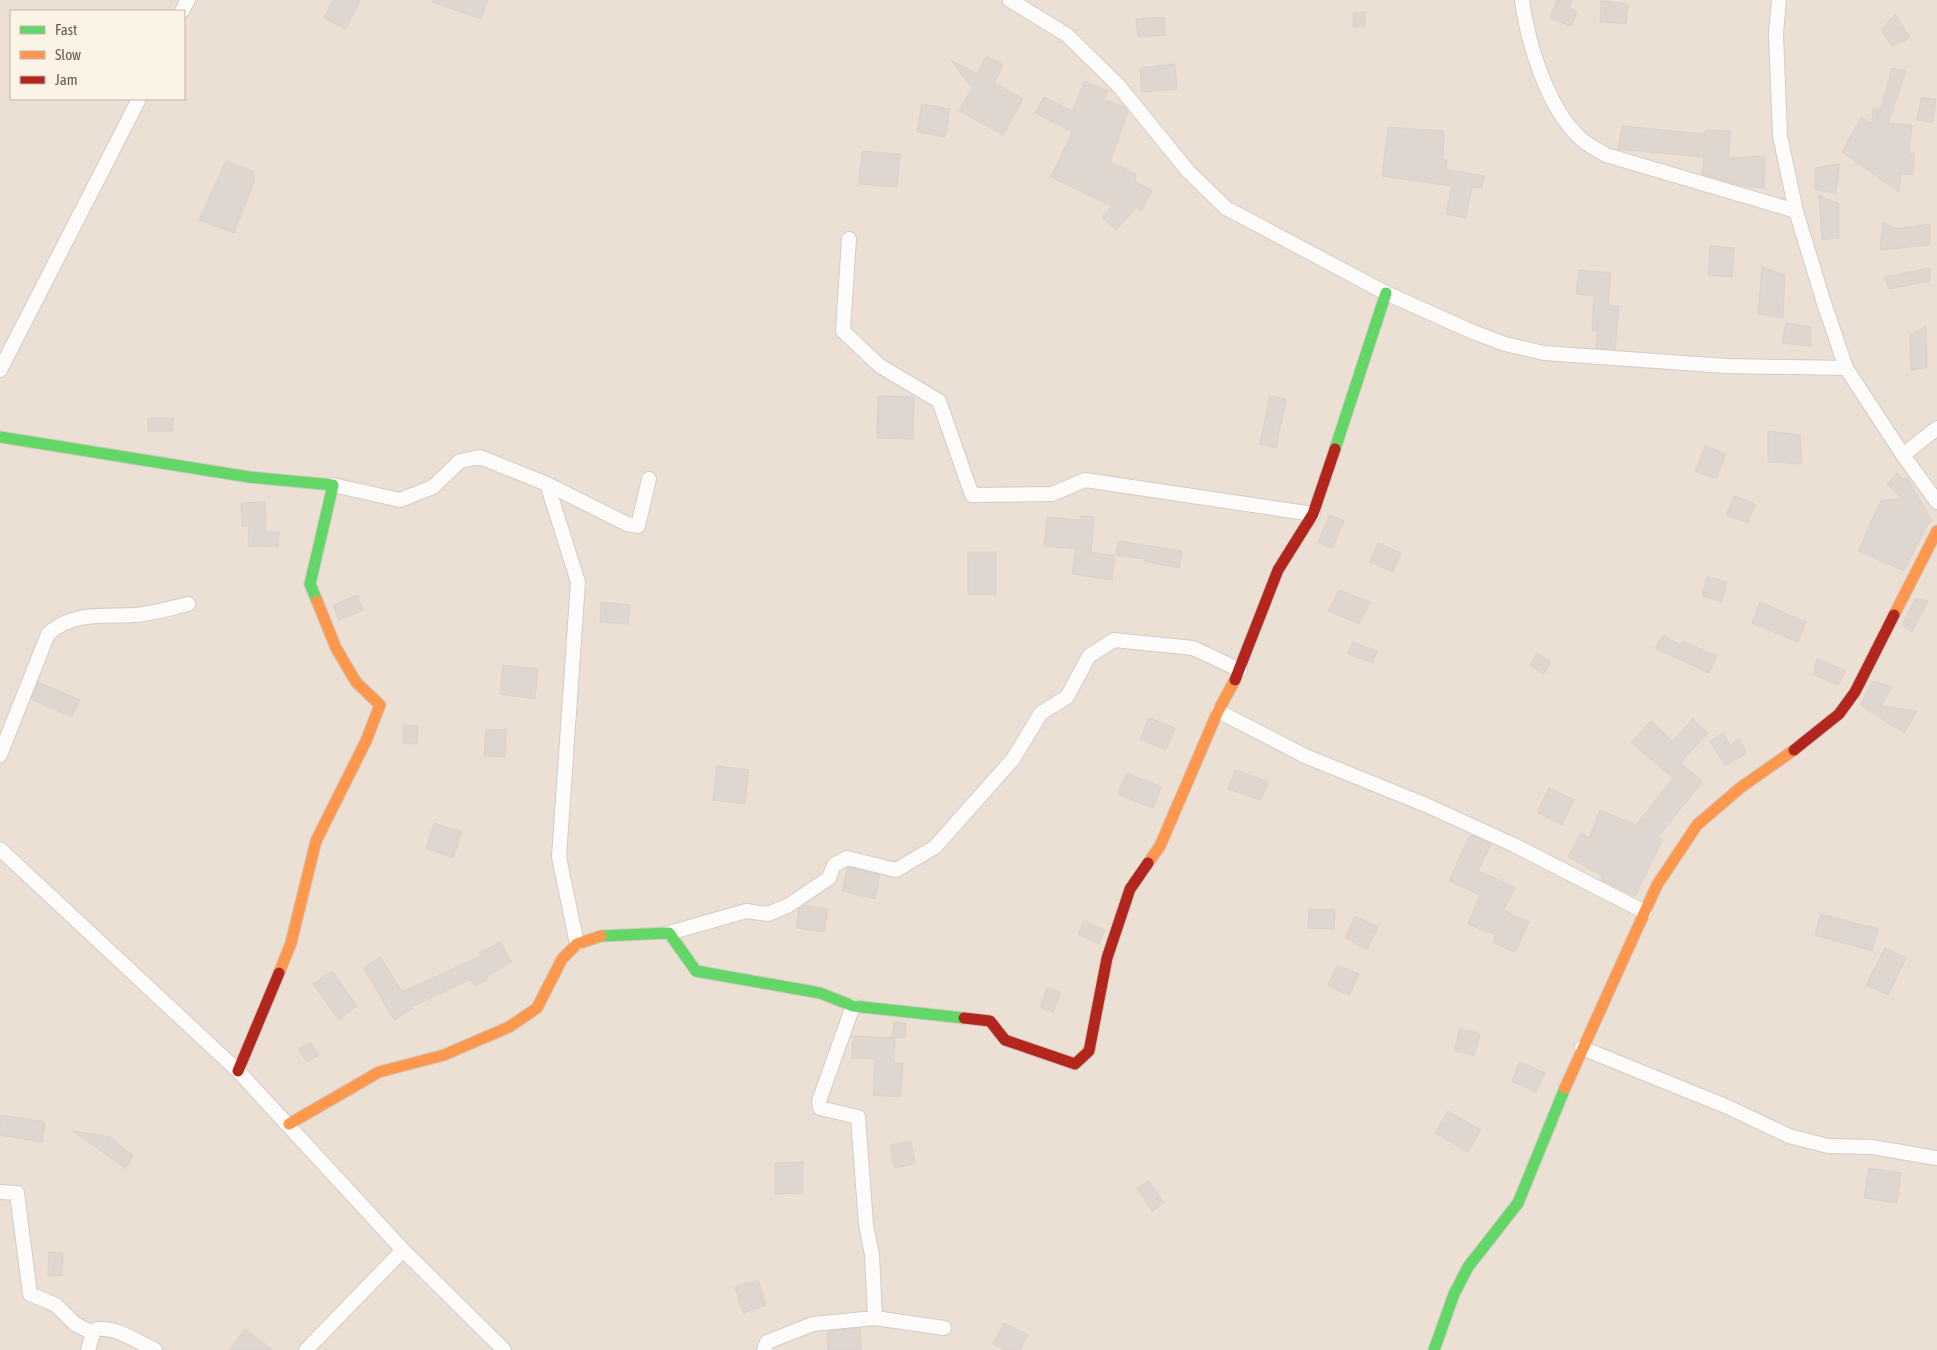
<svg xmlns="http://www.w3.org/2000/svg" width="1937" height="1350" font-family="'Asap Condensed',sans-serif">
<rect width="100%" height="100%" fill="#f4eee7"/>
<path fill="#ece0d5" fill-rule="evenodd" d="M0,0H1937V1350H0ZM11,11H184V99H11Z"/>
<path fill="#e0d6d0" stroke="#dcd1ca" d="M333,0H360L346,29L324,18Z
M433,0H488L481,19L432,2Z
M1557,0H1572L1569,8L1577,12L1571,26L1550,18Z
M1601,1L1628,4L1626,24L1600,22Z
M1365,12V27H1353V13Z
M1895,14L1910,38L1892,46L1881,30Z
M1164,17L1165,35L1138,37L1136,19Z
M986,56L1003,65L994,83L1023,99L1003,135L959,111L972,88L951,60L977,74Z
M1175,64L1177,89L1142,92L1140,68Z
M1892,68L1906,71L1888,123L1912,125L1909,154L1914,153L1913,175L1901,174L1899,192L1842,152L1861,117L1872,123L1873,108H1881Z
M1085,81L1108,91L1103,100L1125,107L1128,111L1110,162L1136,174L1135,182L1152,190L1142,211L1136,208L1116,230L1102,217L1112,206L1051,177L1072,132L1035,113L1044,97L1072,111Z
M1921,98L1936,99L1932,123L1917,120Z
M922,104L950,109L945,137L917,132Z
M1622,126L1705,134L1706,130L1731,131L1728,158L1765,156L1764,188L1747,187L1702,174L1704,157L1618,149Z
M1388,127L1444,131L1443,160H1447L1446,169L1484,176L1482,188L1472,187L1466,218L1446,214L1452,186L1382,176Z
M862,151L900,154L897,187L859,184Z
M226,161L254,172V182L234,233L199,220Z
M1840,164L1836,193L1815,190V168Z
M1819,195L1839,204V238L1822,240Z
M1883,222L1896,229L1930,224V245L1880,250Z
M1710,246L1734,248L1732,277L1708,275Z
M1762,267L1785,275L1783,318L1758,314Z
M1930,268V281L1889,289L1884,277Z
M1579,270L1611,273L1608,305L1619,306L1615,349L1596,348L1597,331L1592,330L1594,296L1576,294Z
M1786,323L1811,327V346L1782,343Z
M1926,327L1927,367L1911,370L1910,335Z
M878,396L914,397L913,439L877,438Z
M1270,396L1286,399L1276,448L1260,444Z
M148,418H173V431H148Z
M1768,431L1800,435L1802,464L1768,462Z
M1705,446L1726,454L1716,479L1695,471Z
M1897,473L1903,479L1907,477L1932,521L1927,526L1904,571L1858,551L1881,501L1902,498L1887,484Z
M1734,496L1755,504L1748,523L1726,515Z
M265,502L266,532H279L278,547L248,546L249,526H242L241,503Z
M1330,515L1344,521L1332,548L1318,542Z
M1081,516L1094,517L1091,552L1115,556L1112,580L1072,574L1076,549L1044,546L1047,517L1080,520Z
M1118,541L1182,551L1179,568L1144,561L1145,559L1116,555Z
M1378,543L1401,553L1393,572L1370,562Z
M968,552H996V595L968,594Z
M1707,577L1727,582L1722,602L1702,596Z
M1339,590L1370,602L1359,624L1328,611Z
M357,595L363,610L339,620L333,605Z
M1915,599L1928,601L1912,632L1902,625Z
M601,602L630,605L628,624L600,622Z
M1760,602L1806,622L1798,642L1752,623Z
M1663,635L1681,645L1683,641L1717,656L1709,673L1655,648Z
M1353,642L1377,651L1373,663L1348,654Z
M1537,653L1551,662L1544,674L1530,665Z
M1817,659L1846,671L1838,685L1813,674Z
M503,665L538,669L535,699L500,694Z
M1873,681L1892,687L1881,706L1917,711L1904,733L1860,705Z
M38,682L80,700L72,717L31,699Z
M1149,718L1175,728L1166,750L1140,739Z
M1693,719L1708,733L1680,763L1703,781L1658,837L1663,839L1635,896L1601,880L1603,876L1568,857L1581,833L1589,838L1600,810L1636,825L1673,778L1631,742L1651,721L1672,741Z
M404,725L418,726L417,744L403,743Z
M486,729L506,730L505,757L484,756Z
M1723,733L1730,745L1739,739L1747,753L1725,766L1710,741Z
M717,766L749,770L745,804L713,800Z
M1235,770L1268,782L1261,800L1228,789Z
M1126,773L1161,787L1153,808L1118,794Z
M1549,788L1574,800L1562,825L1537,812Z
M434,823L462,832L453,858L426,848Z
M1470,835L1491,844L1478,871L1516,888L1503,910L1529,922L1515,952L1493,943L1496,935L1468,924L1480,895L1449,881Z
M848,867L880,875L875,899L842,891Z
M805,905L828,909L824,932L796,928L799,909Z
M1309,909L1335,910L1334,929L1308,928Z
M1821,914L1878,929L1872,951L1815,935Z
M1355,916L1378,927L1367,949L1345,938Z
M1084,921L1105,930L1099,944L1078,934Z
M500,942L512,962L486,977L487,980L475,986L471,979L411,1007L412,1009L394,1020L364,968L380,957L402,992L481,956L479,953Z
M1885,948L1906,958L1888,995L1866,985Z
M1337,965L1359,974L1350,995L1328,986Z
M332,971L357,1006L339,1020L313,984Z
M1047,988L1060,992L1053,1012L1040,1007Z
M894,1022L906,1023L905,1038L892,1037Z
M1460,1028L1480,1034L1474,1056L1454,1050Z
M853,1036L895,1038L894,1063H903L900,1097L873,1095L875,1059L852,1058Z
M311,1043L319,1055L306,1062L299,1049Z
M1520,1062L1545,1073L1536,1092L1512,1081Z
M1448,1111L1481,1130L1468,1152L1435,1133Z
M0,1115L45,1122L42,1142L0,1135Z
M73,1131L110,1137L133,1156L126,1169Z
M911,1141L915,1163L895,1168L890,1145Z
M803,1162V1193L775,1194V1163Z
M1869,1168L1901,1173L1897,1203L1864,1198Z
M1149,1181L1164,1203L1152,1211L1137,1188Z
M49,1252L63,1253L62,1276L48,1275Z
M758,1280L766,1305L743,1313L735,1287Z
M1004,1323L1028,1335L1020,1350H1005L993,1344Z
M860,1328L861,1350H828L827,1331Z
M245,1329L273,1350H229Z"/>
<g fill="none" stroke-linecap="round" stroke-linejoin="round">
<g stroke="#d3cbc6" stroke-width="16">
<path id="street" d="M1010,0L1067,35L1118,85L1188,171L1226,208L1386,293L1473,332L1505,344L1544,353L1726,366L1846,368
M1522,0C1528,44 1547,107 1580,138C1587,145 1598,150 1606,155L1796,211
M1779,0L1776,34L1780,136L1796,211L1823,300L1846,368L1903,455L1937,502
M182,11L188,0
M849,239L843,331L880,366L939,401L972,495L1052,494L1085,480L1313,514
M0,370L139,99
M1903,455L1937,428
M547,484L578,582L559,857L577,944
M333,485L400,500L433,487L460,461L480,457L547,484L627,524L638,526L649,479
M1218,711L1305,756L1426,805L1514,845L1645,912
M0,755L48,634C73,611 103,617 134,615C152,614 171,608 188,604
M0,849L238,1071L403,1250L504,1350
M669,933L746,911L768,914L789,905L829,878L834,865L847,858L896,870L935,847L1013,759L1041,713L1067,697L1089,656L1114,640L1193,648L1240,670
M853,1006L819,1101L820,1108L858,1117L866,1225L872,1255L875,1318
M1582,1048L1728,1107L1789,1136L1828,1146L1872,1147L1937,1158
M0,1192L17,1193L30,1294L56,1305L75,1324L93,1333
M88,1350L93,1333L97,1329C117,1327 138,1342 155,1350
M306,1350L403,1250
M764,1350L767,1342L813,1324L875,1318L944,1328"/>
</g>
<g stroke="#d2cac4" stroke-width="13">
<path id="fast" d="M0,437L249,477L333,485L310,584L317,601
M1335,449L1386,293
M601,936L669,933L696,971L820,993L853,1006L964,1018
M1434,1350L1454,1294L1468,1267L1518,1203L1565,1088"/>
</g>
<g stroke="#d2cac4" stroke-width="13">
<path id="slow" d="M1894,615L1937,531
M1148,863L1160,846L1218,711L1235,680
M279,973L291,943L316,841L366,741L380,705L356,682L336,648L317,601
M1565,1088L1657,885L1697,825L1740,788L1794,750
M289,1124L379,1072L444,1055L509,1027L537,1008L562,959L577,944L601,936"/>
</g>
<g stroke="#d2cac4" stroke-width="13">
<path id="jam" d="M1235,680L1278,570L1313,514L1335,449
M1794,750L1839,714L1855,692L1894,615
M964,1018L990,1021L1005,1040L1075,1064L1089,1051L1107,958L1130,889L1148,863
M238,1071L279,973"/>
</g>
<use href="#street" stroke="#fdfcfb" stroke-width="14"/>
<use href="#fast" stroke="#63d668" stroke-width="11"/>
<use href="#slow" stroke="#ff974d" stroke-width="11"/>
<use href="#jam" stroke="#b3261e" stroke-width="11"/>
</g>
<rect x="10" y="10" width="175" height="90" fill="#fcf3e7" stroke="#c3b4a9"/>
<rect x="20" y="26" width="25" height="8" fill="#63d668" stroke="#c3b4a9"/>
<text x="55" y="35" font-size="15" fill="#6d554c">Fast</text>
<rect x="20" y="51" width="25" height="8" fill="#ff974d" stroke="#c3b4a9"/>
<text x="55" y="60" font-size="15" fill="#6d554c">Slow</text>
<rect x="20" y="76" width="25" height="8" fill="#b3261e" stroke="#c3b4a9"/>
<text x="55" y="85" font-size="15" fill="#6d554c">Jam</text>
</svg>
